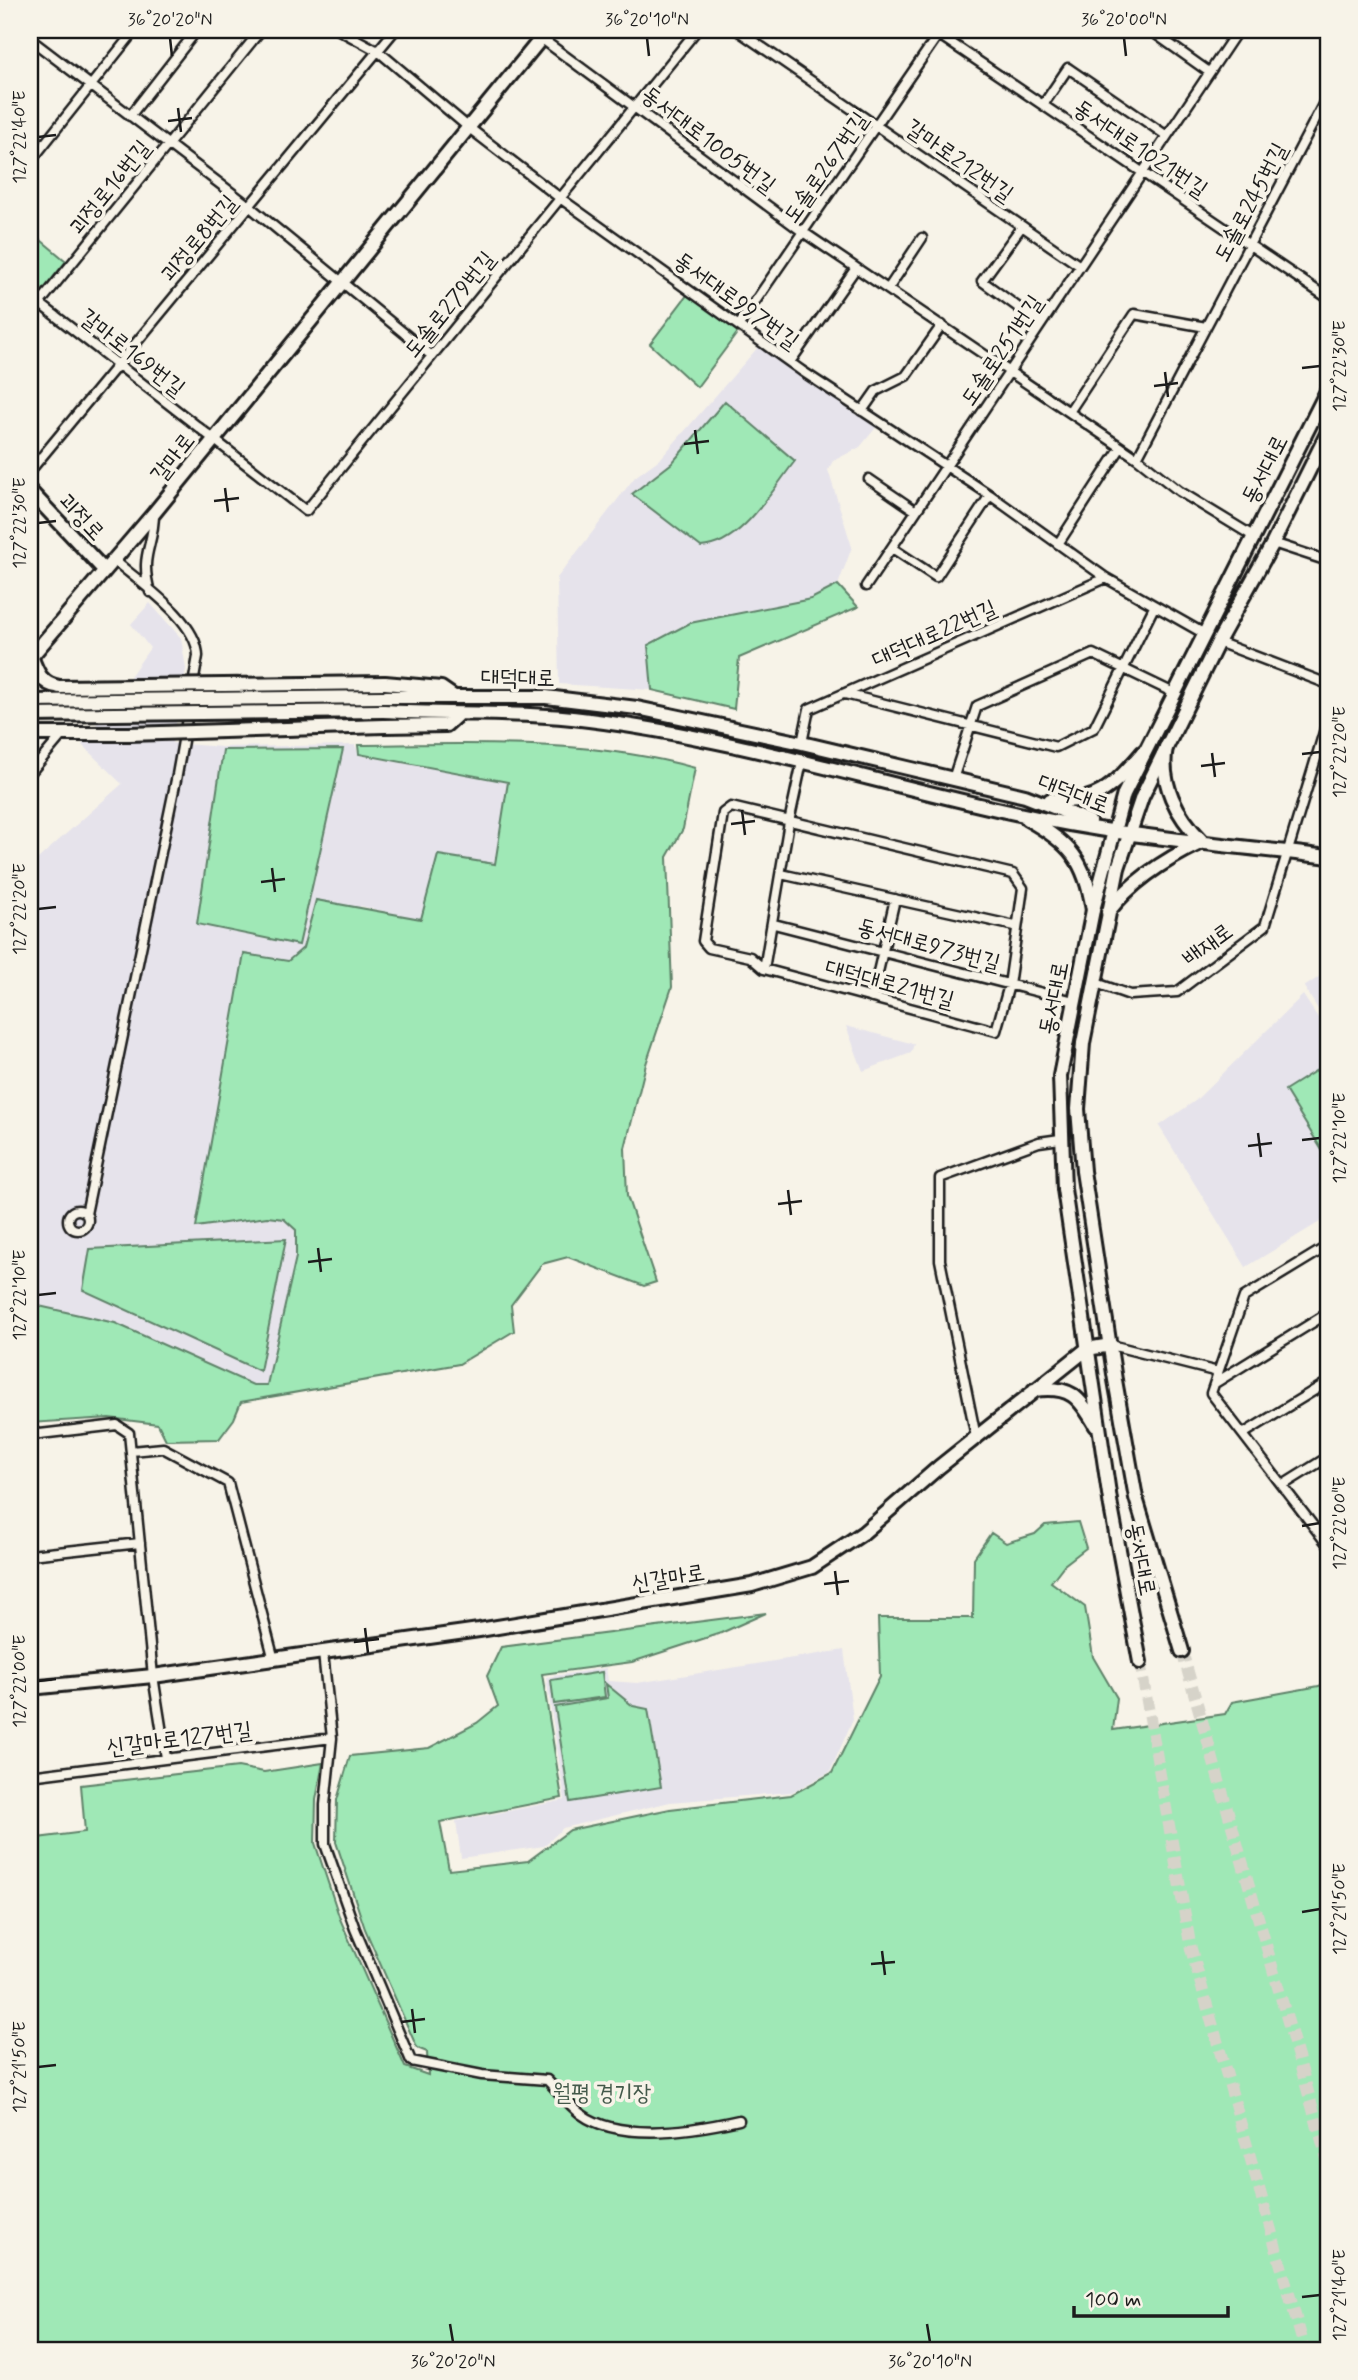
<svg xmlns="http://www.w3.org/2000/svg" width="1358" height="2380" font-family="Mynerve,'Poor Story',sans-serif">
<rect width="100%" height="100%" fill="#f7f3e8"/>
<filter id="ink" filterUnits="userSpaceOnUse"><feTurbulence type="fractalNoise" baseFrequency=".0143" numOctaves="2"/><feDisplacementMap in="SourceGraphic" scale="14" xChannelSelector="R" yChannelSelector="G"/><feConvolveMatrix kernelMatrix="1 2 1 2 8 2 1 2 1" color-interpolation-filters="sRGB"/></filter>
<g filter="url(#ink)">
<path fill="#e6e3eb" d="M760,345L878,425L860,447L833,461L828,470L852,547L838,585L811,599L690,623L648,645L652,690L559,684L557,578L635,477L661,458Z
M150,603L181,638L186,669L172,743L222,747L355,745L359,755L509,782L495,865L438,855L421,920L361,906L288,961L244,954L196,1226L267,1217L284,1219L296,1230V1257L267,1386L253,1385L115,1323L30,1304V866L122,784L82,745L150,648L131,624Z
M1328,971V1025L1304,987Z
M1303,995L1328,1033V1217L1246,1267L1159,1126L1195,1101Z
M846,1026L914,1044L911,1053L863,1071Z
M844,1650L853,1719L830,1772L792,1792L670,1802L563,1828L544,1846L461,1858L456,1821L565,1800L546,1677L606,1668L608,1681L637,1683Z"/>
<path fill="#9fe8b6" stroke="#5e8269" stroke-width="2" d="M30,231L66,261L39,295L30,287Z
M688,294L738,332L697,387L650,344Z
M725,401L795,461C772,490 742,545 701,547L632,494L672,463Z
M838,585L858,607L739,658L734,709L652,690L648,645L690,623L811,599Z
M358,745C469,744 587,738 695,768L683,829L667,857L672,987L646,1064L625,1148L627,1196L656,1282L644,1286L568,1257L542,1264L511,1305L514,1331L459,1364L241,1402L234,1419L219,1439L166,1440L158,1424L109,1418L30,1423V1304L115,1323L253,1385H267L296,1257V1230L284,1219L267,1217L196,1227L244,954L288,961L303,948L316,900L421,919L438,855L495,864L508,782L359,754Z
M343,749L299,945L197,924L223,750Z
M1328,1063V1160L1285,1090Z
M286,1239L260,1371L83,1290L90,1249Z
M1078,1522L1086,1548L1064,1565L1051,1582L1085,1607L1093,1657L1117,1698L1113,1730L1225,1714L1232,1702L1319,1686L1328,1681V2350H30V1839L85,1832L81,1785L238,1767L264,1772L323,1763L316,1800L315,1843L340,1919L405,2067L428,2075L427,2052L417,2048L365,1929L336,1842L337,1800L350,1756L429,1748L477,1723L498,1706L487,1676L501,1647L766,1613L721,1633L632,1662L542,1674L562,1798L440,1822L449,1870L528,1861L570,1830L670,1809L791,1795L832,1773L880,1676L878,1618H973L974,1558L991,1533L1006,1543L1035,1534L1045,1525Z
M602,1672L605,1697L554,1704L551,1680Z
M606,1684L633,1706L648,1709L661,1787L570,1802L555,1707L608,1698Z"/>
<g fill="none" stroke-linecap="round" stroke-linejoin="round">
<path stroke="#d6d3c9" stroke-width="12" stroke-dasharray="12 6" stroke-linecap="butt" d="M1182,1651L1328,2162
M1140,1662L1191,1949L1305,2350"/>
<g stroke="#1c1c1c" stroke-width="13">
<path id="street" d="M339,30L378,51L468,127L560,198L802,371L990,495L1106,578L1203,633
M530,30L803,232L1137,458L1179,491L1253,536
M737,30L1080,266
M932,30L1328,298
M1150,30L1209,72
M30,39L249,206L432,356
M1043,105L1068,68L1167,136
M130,116L197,30
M30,162L135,30
M1022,226L982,281L1041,324
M888,289L922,238
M30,296L306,511L697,30
M39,304L261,30
M739,325L940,32
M790,362L856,268
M862,411L876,391L906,376L942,325
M1069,412L1134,314L1206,327
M1137,458L1328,95
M30,471L395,30
M869,479L916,511
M1273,543L1328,561
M1058,544L1121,447
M892,548L936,577L990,495
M866,586L1238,30
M150,592C139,553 154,548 154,513
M1218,642L1328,684
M845,694L1056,747L1094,728L1154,607
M802,743L809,709L1106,578
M30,773L62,735
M953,779L977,706L1093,654L1174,693
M731,807L1013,874L1023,888L1009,985L996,1031L764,969L750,957L709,948L703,941L723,813Z
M781,874L1015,926
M774,924L1074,1001
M764,969L789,822L802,762
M1096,983L1130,995L1177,992L1265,926L1328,719
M872,998L895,899
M68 1220a10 10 0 1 1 20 0a10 10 0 1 1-20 0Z
M86,1214L177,775L198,656C197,620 140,583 114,560
M1328,1246L1244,1297L1211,1393L1328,1545
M1111,1345L1218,1372
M1215,1383L1328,1313
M30,1431L40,1434L117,1425L129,1433L153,1676L166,1758
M1243,1434L1328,1382
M976,1437L940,1260V1178L1039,1142L1060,1139
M131,1451L163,1448L228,1483L274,1660
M1283,1485L1328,1457
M30,1555L140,1543
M323,1653L332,1738L325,1805V1844L355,1929L411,2061L482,2075L547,2080C558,2091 569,2105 581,2114C621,2143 695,2130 739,2120
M30,1776L332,1738"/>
</g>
<g stroke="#1c1c1c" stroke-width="18">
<path id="secondary" d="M30,491L104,570
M30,658L154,513L548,30
M1034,1390C1070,1385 1079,1396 1096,1426
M1182,1651L1136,1498L1115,1380L1083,1171L1078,1109L1083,1043L1118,868L1142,797L1218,642L1273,543L1328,432
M1140,1662L1111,1507L1064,1189L1060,1076L1093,910L1124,794L1328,389
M30,1688L153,1676L479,1630L752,1585L812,1567L863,1533L939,1467L1087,1349L1111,1345"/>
</g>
<g stroke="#1c1c1c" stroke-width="18">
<path id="primary" d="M31,656C37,672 41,684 59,687
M385,683L441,688L454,697
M383,697H546L637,708L802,743L1025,796L1089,821
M383,711C451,715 521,711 589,720C735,738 876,783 1019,814C1120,837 1225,844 1328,857
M384,726L446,725L456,716
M30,734H129
M1166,747C1159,783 1177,816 1202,841
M1050,800C1097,806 1114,785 1143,752
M1027,819C1070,843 1085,860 1093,910
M1108,912C1131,882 1168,858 1202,842"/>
</g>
<use href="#street" stroke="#f7f3e8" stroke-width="8"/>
<use href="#secondary" stroke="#f7f3e8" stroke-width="12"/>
<use href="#primary" stroke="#f7f3e8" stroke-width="12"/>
<g stroke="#1c1c1c" stroke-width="18" stroke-linecap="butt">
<path id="primary-bridge" d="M59,687L385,683
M30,701L383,697
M30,715L383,711
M129,734L384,726"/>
</g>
<use href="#primary-bridge" stroke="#f7f3e8" stroke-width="12"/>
</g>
</g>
<path fill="none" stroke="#1c1c1c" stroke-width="2.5" d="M170,38L172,56M647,38L649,56M1124,38L1126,56M178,108L181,132M168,121L192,118M38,137L56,135M1302,368L1320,366M1165,372L1168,397M1154,386L1178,383M695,430L698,454M684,444L709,441M225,488L228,512M214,501L239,498M38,523L56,521M1212,753L1215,777M1302,754L1320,752M1201,766L1225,763M742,810L745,835M731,824L755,821M272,868L275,892M261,882L285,879M38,909L56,907M1258,1133L1261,1157M1302,1140L1320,1138M1248,1146L1272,1143M788,1190L791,1215M778,1204L802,1201M318,1248L321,1272M308,1262L332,1259M38,1295L56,1293M1302,1526L1320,1523M835,1571L838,1595M824,1584L849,1581M365,1628L368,1653M354,1642L379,1639M38,1681L56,1679M1302,1912L1320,1909M882,1951L885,1975M871,1964L895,1962M412,2009L415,2033M401,2022L425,2019M38,2067L56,2065M1302,2297L1320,2295M450,2324L453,2342M927,2324L930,2342"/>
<g text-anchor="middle" stroke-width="7" stroke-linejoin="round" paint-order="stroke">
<g font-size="23" fill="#1c1c1c" stroke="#f7f3e8">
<text transform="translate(709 139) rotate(37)" y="8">동서대로1005번길</text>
<text transform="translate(1141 148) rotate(34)" y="8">동서대로1021번길</text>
<text transform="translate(960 160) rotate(35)" y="8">갈마로212번길</text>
<text transform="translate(825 167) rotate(-55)" y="8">도솔로267번길</text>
<text transform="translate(109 187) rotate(-51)" y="8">괴정로16번길</text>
<text transform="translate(1250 202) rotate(-62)" y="8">도솔로245번길</text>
<text transform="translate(198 238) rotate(-50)" y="8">괴정로8번길</text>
<text transform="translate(737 300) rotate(36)" y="8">동서대로997번길</text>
<text transform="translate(449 304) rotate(-51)" y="8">도솔로279번길</text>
<text transform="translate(1001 350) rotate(-56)" y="8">도솔로251번길</text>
<text transform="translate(133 352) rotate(38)" y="8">갈마로169번길</text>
<text transform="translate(172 457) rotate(-52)" y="8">갈마로</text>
<text transform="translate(1264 469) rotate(-63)" y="8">동서대로</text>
<text transform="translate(82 516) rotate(47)" y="8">괴정로</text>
<text transform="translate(934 633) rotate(-24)" y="8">대덕대로22번길</text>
<text transform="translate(518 677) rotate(1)" y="8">대덕대로</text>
<text transform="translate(1074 793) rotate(21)" y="8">대덕대로</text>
<text transform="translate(929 944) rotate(15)" y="8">동서대로973번길</text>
<text transform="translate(1207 944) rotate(-36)" y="8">배재로</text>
<text transform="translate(890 983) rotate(15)" y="8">대덕대로21번길</text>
<text transform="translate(1053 998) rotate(-79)" y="8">동서대로</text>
<text transform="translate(1142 1559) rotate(79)" y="8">동서대로</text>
<text transform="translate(668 1577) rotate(-9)" y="8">신갈마로</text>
<text transform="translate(179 1738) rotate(-7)" y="8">신갈마로127번길</text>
</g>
<g font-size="23" fill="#43594a" stroke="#f7f3e8">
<text x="602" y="2100">월평 경기장</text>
</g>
</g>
<rect width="1358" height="2380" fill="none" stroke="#f7f3e8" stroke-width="77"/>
<path d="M1074 2306v10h154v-10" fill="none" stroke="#1c1c1c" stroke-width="3.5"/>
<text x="1085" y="2306" font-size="21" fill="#1c1c1c" stroke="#f7f3e8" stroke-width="5" paint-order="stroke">100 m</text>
<rect x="38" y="38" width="1282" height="2304" fill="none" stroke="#1c1c1c" stroke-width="2.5"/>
<g font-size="18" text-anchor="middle" fill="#1c1c1c">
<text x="170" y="25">36°20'20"N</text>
<text x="647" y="25">36°20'10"N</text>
<text x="1124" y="25">36°20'00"N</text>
<text transform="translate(19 137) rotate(-90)" y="6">127°22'40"E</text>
<text transform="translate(1339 366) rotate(-90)" y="6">127°22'30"E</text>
<text transform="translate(19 523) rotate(-90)" y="6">127°22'30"E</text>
<text transform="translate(1339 752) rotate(-90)" y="6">127°22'20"E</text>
<text transform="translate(19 909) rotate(-90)" y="6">127°22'20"E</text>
<text transform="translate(1339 1138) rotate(-90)" y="6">127°22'10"E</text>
<text transform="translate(19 1295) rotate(-90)" y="6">127°22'10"E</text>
<text transform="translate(1339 1523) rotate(-90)" y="6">127°22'00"E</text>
<text transform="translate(19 1681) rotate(-90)" y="6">127°22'00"E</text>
<text transform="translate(1339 1909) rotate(-90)" y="6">127°21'50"E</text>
<text transform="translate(19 2067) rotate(-90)" y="6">127°21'50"E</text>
<text transform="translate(1339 2295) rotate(-90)" y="6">127°21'40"E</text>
<text x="453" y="2367">36°20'20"N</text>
<text x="930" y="2367">36°20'10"N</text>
</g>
</svg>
